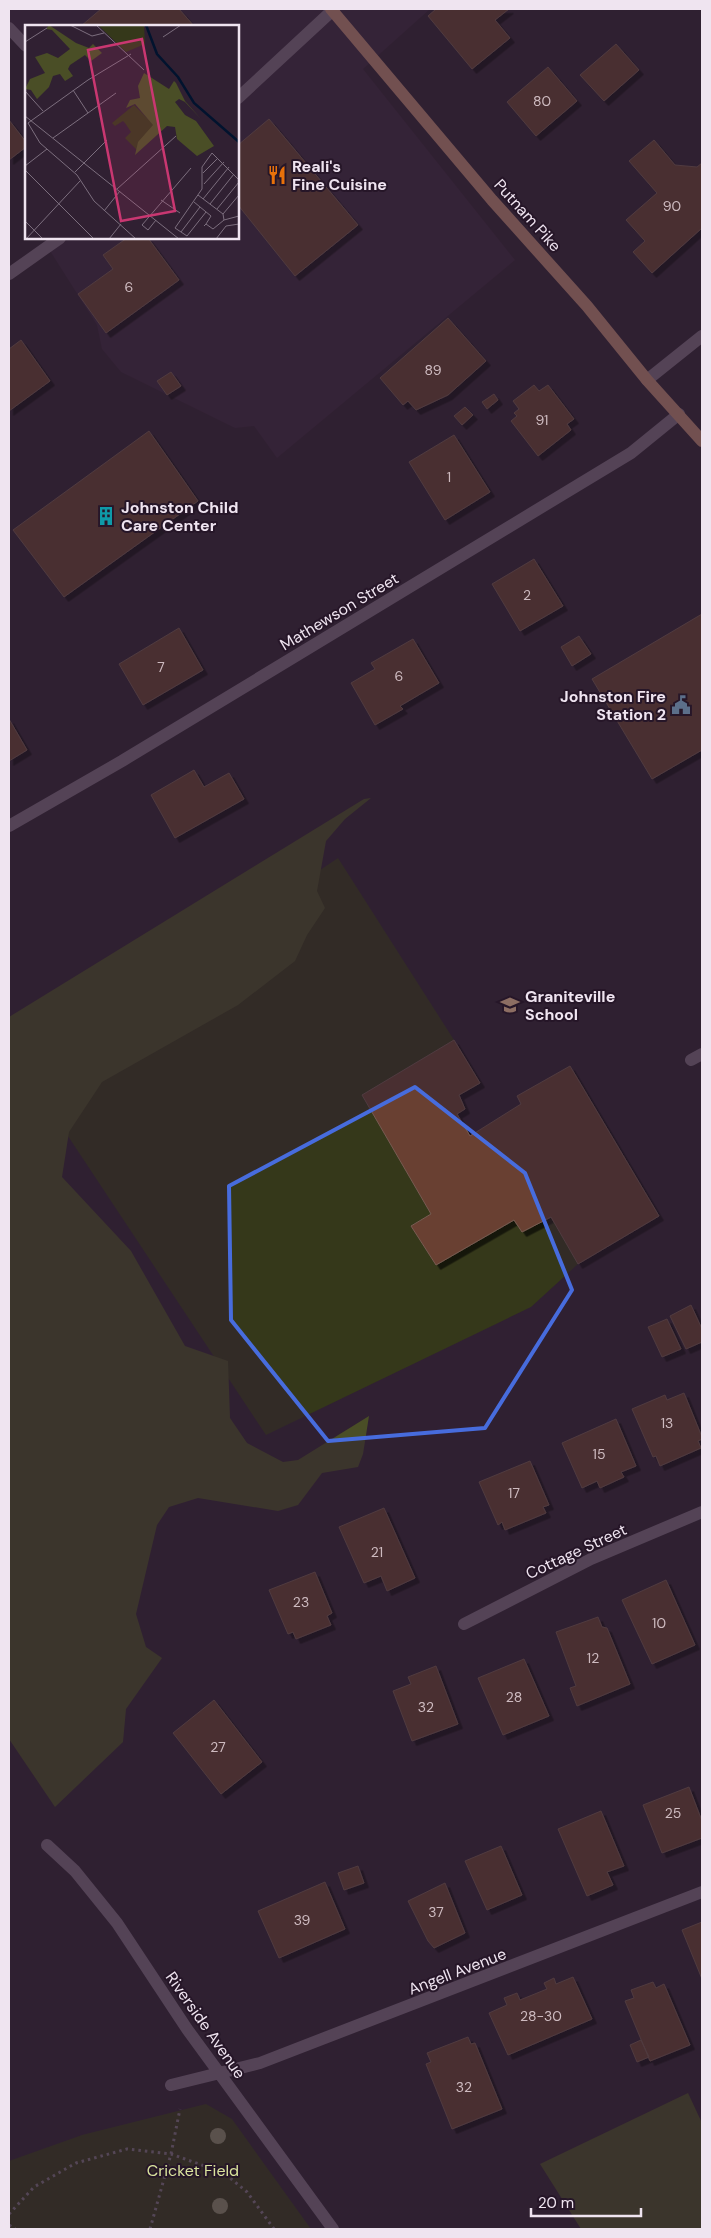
<svg xmlns="http://www.w3.org/2000/svg" width="711" height="2238" font-family="'DM Sans',sans-serif">
<defs>
<filter id="shadow"><feDropShadow dx="4.5" dy="4.5" stdDeviation="0" flood-color="#0009"/></filter>
</defs>
<rect width="100%" height="100%" fill="#302032"/>
<path fill="#3b263e" d="M9,9H430L363,69L515,260L277,458L254,426L235,428L121,372L102,349L97,325L45,243L53,238H238V26H26V46L9,28Z"/>
<path fill="#35381a" d="M338,858L454,1040L362,1095L431,1214L411,1226L436,1265L514,1220L522,1232L551,1217L578,1264L531,1307L266,1435L52,1112L113,1009Z
M206,2104L232,2119L311,2229H9V2161L82,2135Z"/>
<path fill="#4a4e26" d="M371,798L345,819L326,841L317,891L325,908L307,935L295,961L238,1005L102,1082L69,1132L62,1177L131,1251L185,1346L228,1361L230,1418L247,1443L283,1462L298,1460L369,1416L363,1454L358,1467L322,1473L298,1505L278,1511L198,1498L169,1507L157,1525L136,1614L146,1647L162,1658L126,1709L123,1742L55,1807L9,1739V1017L364,799Z
M688,2093L702,2123V2229H581L540,2164Z"/>
<path fill="#694132" stroke="#775b51" filter="url(#shadow)" d="M101,9H179L194,26H81Z
M436,9H509L495,20L510,38L472,69L428,16Z
M616,44L639,70L604,101L580,75Z
M548,67L577,101L536,136L507,102Z
M269,119L358,225L295,276L238,205V145Z
M9,120L26,142V147L9,160Z
M654,140L675,165L697,167L702,163V228L652,273L633,252L645,241L626,220L657,193L629,161Z
M127,238H148L179,280L106,333L78,294L113,269L103,255Z
M448,318L486,361L448,395L416,410L408,401L403,405L380,378Z
M21,340L50,381L9,411V349Z
M171,372L181,386L167,395L157,381Z
M534,385L539,391L548,385L574,419L567,424L571,430L538,456L511,421L517,416L514,413L519,409L513,401Z
M494,394L498,400L487,409L482,402Z
M465,407L473,415L462,425L454,416Z
M149,431L198,501L64,597L13,530Z
M454,435L490,492L445,520L409,462Z
M534,559L563,606L520,631L492,584Z
M702,614V750L652,779L592,679Z
M179,628L203,670L143,705L119,664Z
M579,636L591,654L572,666L561,647Z
M413,639L439,683L400,706L403,709L375,725L351,683L375,669L371,663Z
M9,719L27,750L9,761Z
M194,770L204,787L229,773L244,799L175,838L151,795Z
M454,1040L480,1083L459,1095L465,1109L457,1114L470,1136L521,1104L517,1096L570,1066L659,1216L578,1264L551,1217L522,1232L514,1220L436,1265L411,1226L431,1214L362,1095Z
M691,1305L702,1329V1342L686,1349L670,1316Z
M667,1319L681,1349L662,1357L648,1327Z
M684,1393L702,1437V1439L698,1441L701,1448L660,1466L656,1456L653,1457L632,1409L665,1395L667,1400Z
M616,1419L636,1466L621,1472L624,1477L600,1488L597,1481L582,1488L562,1443Z
M530,1461L549,1505L543,1507L546,1513L505,1530L502,1522L498,1525L479,1482Z
M384,1508L415,1578L387,1591L381,1576L364,1583L339,1527Z
M315,1572L332,1613L327,1616L331,1625L296,1639L293,1632L288,1634L269,1590Z
M666,1580L695,1645L652,1664L622,1600Z
M598,1617L602,1627L607,1628L630,1684L577,1706L570,1688L576,1686L556,1632Z
M524,1659L549,1716L503,1735L478,1678Z
M436,1666L458,1724L412,1741L393,1691L411,1684L408,1677Z
M214,1700L262,1762L221,1794L173,1733Z
M689,1787L702,1821V1838L662,1853L643,1805Z
M601,1811L624,1866L607,1872L613,1885L587,1896L558,1829Z
M501,1846L522,1895L487,1910L465,1861Z
M358,1866L364,1883L344,1890L338,1873Z
M325,1882L345,1929L279,1958L258,1911Z
M445,1883L465,1933L434,1948L428,1941L408,1901Z
M702,1922V1979L682,1930Z
M573,1977L592,2019L508,2055L489,2013L507,2005L504,1998L517,1993L520,2000L547,1989L544,1983L554,1978L556,1984Z
M653,1982L656,1988L664,1984L690,2045L650,2061L625,2001L634,1998L631,1990Z
M468,2037L471,2044L475,2043L502,2109L452,2129L426,2064L431,2062L427,2053Z
M641,2040L649,2057L637,2062L630,2045Z"/>
<g fill="none" stroke-linecap="round" stroke-linejoin="round">
<path stroke="#827483" stroke-width="3" stroke-dasharray="2.5 4" stroke-linecap="butt" d="M9,2214L34,2187L76,2163L127,2149L171,2154L224,2173L247,2192L274,2229
M9,2225L15,2229
M150,2229L171,2154L180,2109"/>
<path stroke="#816e84" stroke-width="12" d="M9,28L26,46
M238,98L334,9
M9,274L60,238
M647,380L702,336
M9,826L122,761L631,453L679,414
M691,1060L702,1054
M464,1624L591,1559L702,1512
M47,1845L75,1871L117,1923L187,2029L333,2229
M171,2085L260,2063L702,1892"/>
<path stroke="#c38a77" stroke-width="12" d="M331,9L492,200L587,306L647,380L702,441"/>
</g>
<g fill="#8e8c6d">
<circle cx="218" cy="2136" r="8"/>
<circle cx="220" cy="2206" r="8"/>
</g>
<path d="M0 0H711V2238H0ZM415,1087L525,1173L572,1290L485,1428L328,1441L231,1320L229,1186Z" fill="#302032" fill-opacity=".55" fill-rule="evenodd"/>
<path fill="none" stroke="#476cdd" stroke-width="4" stroke-linejoin="round" d="M415,1087L525,1173L572,1290L485,1428L328,1441L231,1320L229,1186Z"/>
<defs>
<g id="restaurant-bare" transform="scale(1.5)"><path d="M-5-6h1v4h1v-4h1v4h1v-4h1v5L-1.5 .5V6h-2V.5L-5-1ZM5-6V6H3V1.5H1.5Q1.5-4 5-6Z" fill="#e8710a" stroke="#261628" stroke-width="2.5" paint-order="stroke"/></g>
<g id="building-bare" transform="scale(1.5)"><path d="M-4-6H4V6H1V3H-1V6H-4ZM-2.5-4.3h1.7v1.8h-1.7ZM.8-4.3h1.7v1.8H.8ZM-2.5-1h1.7V.8h-1.7ZM.8-1h1.7V.8H.8Z" fill="#0f9aa8" stroke="#261628" stroke-width="2.5" paint-order="stroke"/></g>
<g id="civic-bare" transform="scale(1.5)"><path d="M-.6-6.5H3V-4.5H.6V-3L4-1V1h2V6H-6V1h2V-1L-.6-3ZM-1.2 2.5V6h2.4V2.5Z" fill="#5c6f8a" stroke="#261628" stroke-width="2.5" paint-order="stroke"/></g>
<g id="school-bare" transform="scale(1.5)"><path d="M0-5L7-2L0 1L-7-2ZM-4 1L0 2.5L4 1V4Q0 6-4 4Z" fill="#8d6e63" stroke="#261628" stroke-width="2.5" paint-order="stroke"/></g>
</defs>
<g fill-rule="evenodd">
<use href="#restaurant-bare" x="277" y="175"/>
<use href="#building-bare" x="106" y="516"/>
<use href="#civic-bare" x="681" y="705"/>
<use href="#school-bare" x="510" y="1005"/>
</g>
<g text-anchor="middle" stroke-width="4" stroke-linejoin="round" paint-order="stroke">
<g font-size="14" fill="#cebbc0">
<text x="542" y="106">80</text>
<text x="672" y="211">90</text>
<text x="129" y="292">6</text>
<text x="433" y="375">89</text>
<text x="542" y="425">91</text>
<text x="449" y="482">1</text>
<text x="527" y="600">2</text>
<text x="161" y="672">7</text>
<text x="399" y="681">6</text>
<text x="667" y="1428">13</text>
<text x="599" y="1459">15</text>
<text x="514" y="1498">17</text>
<text x="377" y="1557">21</text>
<text x="301" y="1607">23</text>
<text x="659" y="1628">10</text>
<text x="593" y="1663">12</text>
<text x="514" y="1702">28</text>
<text x="426" y="1712">32</text>
<text x="218" y="1752">27</text>
<text x="673" y="1818">25</text>
<text x="436" y="1917">37</text>
<text x="302" y="1925">39</text>
<text x="541" y="2021">28-30</text>
<text x="464" y="2092">32</text>
</g>
<g font-size="16" font-weight="bold" fill="#efe4f0" stroke="#261628" text-anchor="start">
<text x="292" y="172">Reali's<tspan x="292" dy="18">Fine Cuisine</tspan></text>
<text x="121" y="513">Johnston Child<tspan x="121" dy="18">Care Center</tspan></text>
<text x="666" y="702" text-anchor="end">Johnston Fire<tspan x="666" dy="18">Station 2</tspan></text>
<text x="525" y="1002">Graniteville<tspan x="525" dy="18">School</tspan></text>
</g>
<g font-size="16" fill="#efe4f0" stroke="#261628">
<text transform="translate(528 215) rotate(48)" y="6">Putnam Pike</text>
<text transform="translate(339 611) rotate(-31)" y="6">Mathewson Street</text>
<text transform="translate(576 1551) rotate(-25)" y="6">Cottage Street</text>
<text transform="translate(457 1971) rotate(-21)" y="6">Angell Avenue</text>
<text transform="translate(206 2025) rotate(55)" y="6">Riverside Avenue</text>
</g>
<g font-size="16" fill="#dae49e" stroke="#261628">
<text x="193" y="2176">Cricket Field</text>
</g>
</g>
<g transform="translate(25 25)">
<rect width="214" height="214" fill="#302032"/>
<path d="M73,0H119L120,19L101,27ZM109,80L130,101L127,110L112,125L100,113L106,107L100,98L98,96L90,101L87,98Z" fill="#35381a"/>
<path d="M24,0L51,18L64,23L68,19L77,28L66,36L60,30L45,40L43,44L48,51L40,56L35,49L28,51L24,62L12,74L6,65L0,64L5,54L20,48L10,32L22,28L33,33L45,24L27,5L21,4ZM119,48L144,64L149,56L151,58L160,76L176,94L160,77L154,74L150,77L160,90L171,96L189,121L172,131L152,114L150,102L142,101L110,130L113,117L128,100L110,79L101,83L105,75L115,73L113,61Z" fill="#4a4e26"/>
<path fill="none" stroke="#01132e" stroke-width="2.5" d="M121,0L132,29L153,52L169,78L214,117"/>
<path fill="none" stroke="#7c6e7e" stroke-width="1" d="M45,0L67,11L79,8M71,0L119,45M138,12L156,0M0,17L22,3M106,29L63,55L3,98L15,118L52,150L69,176L111,214M48,65L63,88M0,66L18,86M0,91L154,214M28,113L91,68M0,141L22,124M0,145L69,214M50,147L82,115M178,148L193,133M179,159L199,137M92,164L151,111M173,170L198,189L199,195M178,174L204,142M136,175L155,188M169,177L186,191L181,199M185,179L209,149M192,184L214,157M79,186L95,166M181,187L162,211L150,203L177,164V142L187,128L214,155M198,189L214,170M131,195L123,205L117,200L166,143M0,196L18,214M179,201L181,199L188,204L199,195L214,191M156,207L175,182M1,214L55,156M84,214L96,199M191,214L201,201L214,199"/>
<path fill="#c93771" fill-opacity="0.15" stroke="#c93771" stroke-width="2.5" d="M117,14L150,186L96,196L63,25Z"/>
<rect width="214" height="214" fill="none" stroke="#efe4f0" stroke-width="2.5"/>
</g>
<rect width="711" height="2238" fill="none" stroke="#efe4f0" stroke-width="20"/>
<path d="M531 2208v8h110v-8" fill="none" stroke="#efe4f0" stroke-width="2.5"/>
<text x="538" y="2208" font-size="15" fill="#efe4f0" stroke="#261628" stroke-width="4" paint-order="stroke">20 m</text>
</svg>
